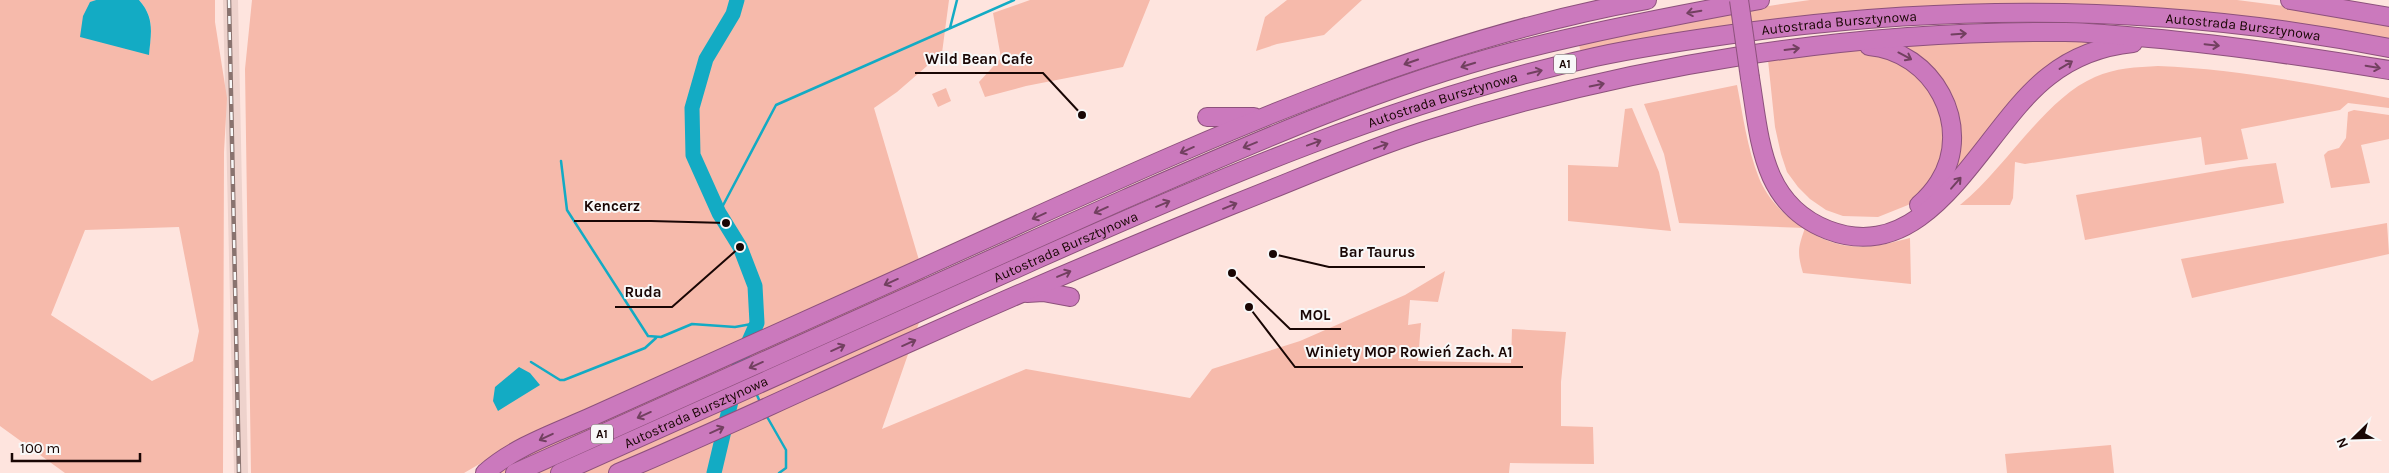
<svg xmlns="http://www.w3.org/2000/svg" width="2389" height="473" font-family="Karla,sans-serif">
<rect width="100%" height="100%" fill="#fee4de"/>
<path fill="#eed2cc" d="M223,0H238L248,473H234Z"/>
<path fill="#f6baab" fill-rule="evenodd" d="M0,0H96L90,3L149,54C151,32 155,18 139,0H215V22L227,98L224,152L223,473H65L0,426ZM179,227L199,331L193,361L152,381L51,315L85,230Z
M252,0H949L942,53L897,92L874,108L929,294L882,429L1026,369L1190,398L1212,369L1300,341L1405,295L1445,271L1438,302L1410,300L1408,325L1421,323L1418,361L1511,363L1512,329L1566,332L1561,382V426L1593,427L1594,464L1510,463L1509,473H494L495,455L464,473H251L245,69Z
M1030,0H1150L1123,67L1026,86L985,97L979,82L1001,58L993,13Z
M1287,0H1362L1324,35L1277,44L1256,51L1265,17Z
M1810,0H2237L2301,8L2389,24V43L2212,17L1805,19L1685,32L1581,53L1579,45C1655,26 1732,10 1810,0Z
M1976,40L2106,41L2092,46L1949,178C1962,148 1964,121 1950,91L1948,92L1898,45Z
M1844,51H1863L1903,62L1932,88L1945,125L1942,161L1922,193L1908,205L1878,217L1843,216L1826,210L1810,199L1798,187L1787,172L1781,154L1775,127L1768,60Z
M2158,66C2236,69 2313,84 2389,98V108L2348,103L2340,110L2241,129L2248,159L2205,165L2201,137L2025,164L2015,162L2013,198L2010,205H1960C2006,168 2044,99 2095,77C2115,68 2137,67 2158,66Z
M1737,85C1743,115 1747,148 1759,178C1772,211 1814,242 1850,246C1870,249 1890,243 1910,238L1911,284L1803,273C1797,252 1798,248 1805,228L1679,223L1664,154L1644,104Z
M946,88L951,101L938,107L932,94Z
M1632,108L1659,172L1671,231L1568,221V165L1618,167L1625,109Z
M2354,110L2389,115V139L2361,145L2370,183L2331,188L2324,155L2328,151L2339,148L2346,138L2348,112Z
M2276,163L2284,203L2085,240L2076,195L2240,167Z
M2387,223L2389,254L2192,298L2181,259Z
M2111,445L2114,473H2007L2005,454Z"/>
<path fill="#13abc4" d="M96,0H139C155,18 151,33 149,55L80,37L83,16L90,2Z
M519,367L530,373L540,385L498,411L493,401L495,387Z"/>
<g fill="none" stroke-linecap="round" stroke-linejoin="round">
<path stroke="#13abc4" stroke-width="2.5" d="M950,28L957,0
M561,161L567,210L648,336L661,337L692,324L735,327L757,323
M719,213L776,105L1014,0
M531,362L560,380H564L645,348L656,338
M756,393L761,404
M766,415L786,450V468L779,473"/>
<path stroke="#13abc4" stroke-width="15" d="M714,473L741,359L757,323L755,286L740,247L719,213L693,155L692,108L706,59L733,14L737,0"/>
<g stroke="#8d517c" stroke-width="20">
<g id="highway">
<path d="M2290,0L2389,17"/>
<path d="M1869,46C1932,51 1975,125 1939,182C1934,190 1927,198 1919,205"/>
<path d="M1750,78C1760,139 1761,204 1828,230C1932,270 1983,126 2049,76C2073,57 2103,46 2133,43"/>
<path d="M1207,117H1254"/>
<path d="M1027,293L1043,292L1070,297"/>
<path d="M485,473C514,447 555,433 591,417C740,350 890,283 1039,215C1235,127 1434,38 1647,0"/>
<path d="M515,473L1125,199C1251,144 1379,87 1512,52C1594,31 1677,15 1760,0"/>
<path id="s1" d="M560,473C718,402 876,330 1035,260C1216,179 1401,100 1595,57C1645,46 1696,39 1747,32C1960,3 2178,6 2389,48"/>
<path d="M618,473C718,431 816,384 915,340C1020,293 1126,248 1232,205C1296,180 1359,152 1424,131C1630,65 1849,30 2065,32C2093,32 2121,36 2149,38C2230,45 2309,57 2389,70"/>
</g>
</g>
<use href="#highway" stroke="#cb79bd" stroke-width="18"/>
<g stroke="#89736f" stroke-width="4.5">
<path id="rail" d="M229,0L239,473"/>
</g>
<use href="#rail" stroke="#f8f8f8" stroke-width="2.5" stroke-dasharray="8" stroke-linecap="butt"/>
<g stroke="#8d517c" stroke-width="20" stroke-linecap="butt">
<path id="highway-bridge" d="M1739,0L1750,78"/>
</g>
<use href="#highway-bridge" stroke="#cb79bd" stroke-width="18"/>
</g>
<defs><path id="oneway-shaft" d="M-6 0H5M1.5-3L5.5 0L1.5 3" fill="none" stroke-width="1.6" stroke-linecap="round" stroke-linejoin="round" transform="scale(1.25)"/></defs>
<g stroke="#724060">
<use href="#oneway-shaft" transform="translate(1694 12) rotate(170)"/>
<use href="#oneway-shaft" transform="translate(1959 34) rotate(-4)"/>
<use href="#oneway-shaft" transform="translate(2212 45) rotate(6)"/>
<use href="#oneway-shaft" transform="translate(1792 49) rotate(-7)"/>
<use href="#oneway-shaft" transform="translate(1905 56) rotate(28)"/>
<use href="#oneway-shaft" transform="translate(1411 62) rotate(161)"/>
<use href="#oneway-shaft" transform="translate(1468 65) rotate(163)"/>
<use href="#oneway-shaft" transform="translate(2066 65) rotate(-31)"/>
<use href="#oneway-shaft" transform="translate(2373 67) rotate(10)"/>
<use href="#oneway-shaft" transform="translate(1535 72) rotate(-14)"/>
<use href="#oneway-shaft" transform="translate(1597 85) rotate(-12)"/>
<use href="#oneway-shaft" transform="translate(1314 143) rotate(-20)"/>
<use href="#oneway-shaft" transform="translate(1250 145) rotate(158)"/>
<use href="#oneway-shaft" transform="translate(1381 146) rotate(-20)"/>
<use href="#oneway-shaft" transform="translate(1187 150) rotate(156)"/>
<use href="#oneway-shaft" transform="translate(1956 183) rotate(-49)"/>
<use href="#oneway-shaft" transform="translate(1163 204) rotate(-23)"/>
<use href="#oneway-shaft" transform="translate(1230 206) rotate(-22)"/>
<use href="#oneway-shaft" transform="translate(1101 210) rotate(156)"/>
<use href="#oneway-shaft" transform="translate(1039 216) rotate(156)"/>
<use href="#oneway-shaft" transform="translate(1064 274) rotate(-23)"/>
<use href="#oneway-shaft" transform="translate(891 282) rotate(156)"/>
<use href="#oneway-shaft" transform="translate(909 343) rotate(-24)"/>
<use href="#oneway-shaft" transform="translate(838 348) rotate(-24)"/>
<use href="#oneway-shaft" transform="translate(756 365) rotate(156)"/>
<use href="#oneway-shaft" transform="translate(644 415) rotate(156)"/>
<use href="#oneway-shaft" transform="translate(717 430) rotate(-24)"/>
<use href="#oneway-shaft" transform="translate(546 437) rotate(155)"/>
</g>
<g text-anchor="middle" stroke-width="4" stroke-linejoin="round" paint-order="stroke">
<g fill="#f8f8f8" stroke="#5c4f4d" stroke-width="1">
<rect x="1554" y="54.5" width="22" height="19" rx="4"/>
<rect x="591" y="424.5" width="22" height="19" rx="4"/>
</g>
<g font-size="12" font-weight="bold" fill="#190604">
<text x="1565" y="68">A1</text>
<text x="602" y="438">A1</text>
</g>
<g font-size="14" fill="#190604" stroke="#f8f8f8">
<text dy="5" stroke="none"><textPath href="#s1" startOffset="1364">Autostrada Bursztynowa</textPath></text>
<text dy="5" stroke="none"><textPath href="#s1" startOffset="1769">Autostrada Bursztynowa</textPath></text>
<text dy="5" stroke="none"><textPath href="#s1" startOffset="959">Autostrada Bursztynowa</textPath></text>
<text dy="5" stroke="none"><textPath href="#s1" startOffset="554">Autostrada Bursztynowa</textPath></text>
<text dy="5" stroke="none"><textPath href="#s1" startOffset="149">Autostrada Bursztynowa</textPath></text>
</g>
</g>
<path fill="none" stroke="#190604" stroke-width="2" d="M1082 115L1043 73H915M726 223L651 221H574M1273 254L1329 267H1425M740 247L672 307H615M1232 273L1290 329H1341M1249 307L1295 367H1523"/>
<g fill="#190604" stroke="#f8f8f8" stroke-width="2">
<circle cx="1082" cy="115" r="5"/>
<circle cx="726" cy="223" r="5"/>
<circle cx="1273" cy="254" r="5"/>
<circle cx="740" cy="247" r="5"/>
<circle cx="1232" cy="273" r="5"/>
<circle cx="1249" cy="307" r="5"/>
</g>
<g font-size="15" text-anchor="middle" font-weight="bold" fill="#190604" stroke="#f8f8f8" stroke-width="4" stroke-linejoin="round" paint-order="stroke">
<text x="979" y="64">Wild Bean Cafe</text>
<text x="612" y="211">Kencerz</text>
<text x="1377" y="257">Bar Taurus</text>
<text x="643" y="297">Ruda</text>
<text x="1315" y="320">MOL</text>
<text x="1409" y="357">Winiety MOP Rowień Zach. A1</text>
</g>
<g transform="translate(2354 438) rotate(247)" stroke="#f8f8f8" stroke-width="4" paint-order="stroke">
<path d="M0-4L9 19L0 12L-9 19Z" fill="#190604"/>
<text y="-8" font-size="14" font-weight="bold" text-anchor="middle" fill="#190604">N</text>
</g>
<path d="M12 453v8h128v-8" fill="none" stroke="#190604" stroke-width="2.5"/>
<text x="20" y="453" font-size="15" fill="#190604" stroke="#f8f8f8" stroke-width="4" paint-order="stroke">100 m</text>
</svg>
